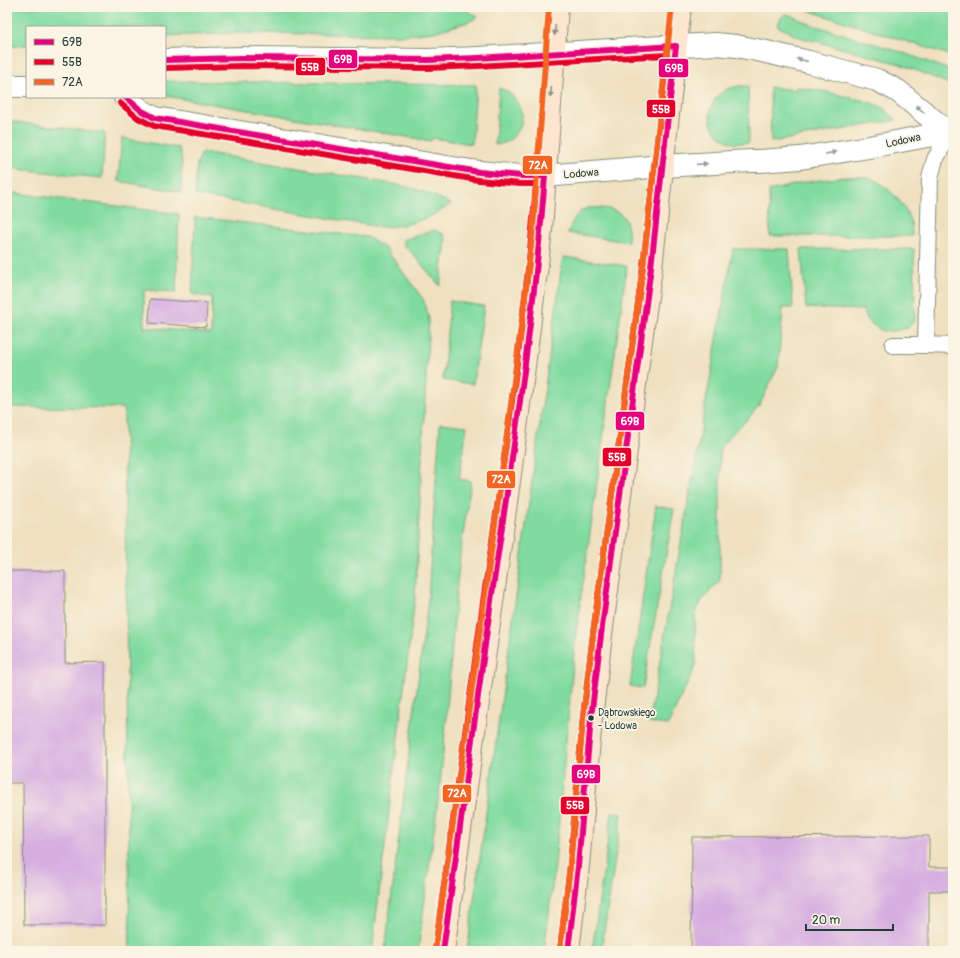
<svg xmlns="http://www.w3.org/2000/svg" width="960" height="958" font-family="Pangolin,sans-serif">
<rect width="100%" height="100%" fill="#fcf5e5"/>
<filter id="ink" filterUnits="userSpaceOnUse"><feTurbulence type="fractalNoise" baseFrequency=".025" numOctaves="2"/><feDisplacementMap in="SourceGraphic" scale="8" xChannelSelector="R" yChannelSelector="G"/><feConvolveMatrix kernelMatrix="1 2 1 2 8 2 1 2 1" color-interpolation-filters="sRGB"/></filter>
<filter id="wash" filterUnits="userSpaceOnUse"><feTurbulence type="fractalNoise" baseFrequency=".012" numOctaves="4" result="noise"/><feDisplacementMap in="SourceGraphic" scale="16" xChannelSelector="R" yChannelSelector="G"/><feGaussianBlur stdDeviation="0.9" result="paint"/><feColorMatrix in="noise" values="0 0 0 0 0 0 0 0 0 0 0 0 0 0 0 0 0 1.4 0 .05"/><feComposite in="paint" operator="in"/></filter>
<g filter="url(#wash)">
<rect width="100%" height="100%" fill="#efe1c0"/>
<path fill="#81dba1" stroke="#508c6a" d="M7,7H461L478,17L468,22L434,32L405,35L242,33L165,36V27H27V45L7,47Z
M802,7H953V56L813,12Z
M785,14L790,15L810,24L901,52L953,71V82L952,85L900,64L799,37L777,26L781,18Z
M165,81L476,85L472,144L432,138L431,141L165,96Z
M740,86H748L749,143C744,143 739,144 733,143C728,142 724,139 720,136C705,124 708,103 722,92C728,88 734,87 740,86Z
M770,87L796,90V87L827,92L865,101L882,107L897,120L771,142Z
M499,88C506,90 513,95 517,101C530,119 517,143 495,145Z
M7,121L105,133L102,178L7,168Z
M122,138L179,148L182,160L181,192L118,181Z
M202,152L399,185C417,189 435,195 451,204C428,220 406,227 379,227L195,195L197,163Z
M844,177C852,177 861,176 869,178C884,182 902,201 908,215C912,222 912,229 912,236H770L769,191L805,182Z
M7,192L179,214L176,292L144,290V327L211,334L212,298L192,294L195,217L367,237L385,248L423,299L429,318L415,598L372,951H130L124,408L7,407Z
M588,208C614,207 631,211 628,242L568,233C572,222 575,212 588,208Z
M434,230L443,234L446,239L440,286L412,253L403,244V240Z
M733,249H789L793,308H783L778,367L760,404L747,420L734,431L720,449V580L702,600L695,614L696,665L668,725L649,723Z
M801,249H914L915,319L908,328L893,331H882L876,327L869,322L863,310L806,308Z
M563,257L627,266L575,641L555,865L544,951H467Z
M450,301L484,306L473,384L443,380Z
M440,423L467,426L459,479L471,481L460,555L455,605L446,723L440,785L418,951H385L428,599Z
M656,506L674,509L643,688L630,686Z
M612,812L622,814L601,951H592Z"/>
<g id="blocks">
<path fill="#d6aee1" d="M150,299L207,303L206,327L149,323Z
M7,571H65V663L105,662V925H24L23,783H7Z
M929,836V867H953V891H929V951H691L692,837Z"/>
</g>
</g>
<g filter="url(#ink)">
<use href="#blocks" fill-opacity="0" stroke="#878f7a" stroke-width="1"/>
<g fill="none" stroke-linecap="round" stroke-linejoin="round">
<g stroke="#878f7a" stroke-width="18">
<path id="service" d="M893,345H926L930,178L935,159L950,134L953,142
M926,345L953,346"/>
</g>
<g stroke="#878f7a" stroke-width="24">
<path id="tertiary" d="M165,60L242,58L428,60L478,58L628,49L715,44L736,46L762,51L809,62L877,80L898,91L950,134
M7,86H27
M125,97L142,111L155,118L471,171L489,173L521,176H545L663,166L750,161H760L800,158L869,147L927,136L950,134L953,135"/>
</g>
<g stroke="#878f7a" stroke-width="24">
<path id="secondary" d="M443,951L510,474L533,297L541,230L557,7
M568,951L578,866L591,718L602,627L651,267L680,7"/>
</g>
<use href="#service" stroke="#fff" stroke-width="16"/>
<use href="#tertiary" stroke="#fff" stroke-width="22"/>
<use href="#secondary" stroke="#fde5d0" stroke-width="22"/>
<g stroke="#fcf5e5" stroke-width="9">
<path id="bus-1" d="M165,60L242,58L428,60L478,58L676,46L651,267L602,627L591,718L578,866L568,951
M125,97L142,111L155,118L479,172L521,176H545C534,318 512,459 491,601C474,717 459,834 443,951"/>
</g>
<g stroke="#fcf5e5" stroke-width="9">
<path id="bus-2" d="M165,68L242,66L428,68L478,66L667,55L643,266L594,626L583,717L570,865L560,950
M120,103L138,118L154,126L478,180L520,184H536C525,320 505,454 485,588C468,709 452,829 435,950"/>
</g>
<g stroke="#fcf5e5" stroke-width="9">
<path id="bus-3" d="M435,950L502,473L525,296L533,229L549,7
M560,950L570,865L583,717L594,626L643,266L672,7"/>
</g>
<use href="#bus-1" stroke="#e5007d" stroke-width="6"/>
<use href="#bus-2" stroke="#e4002b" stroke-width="6"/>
<use href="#bus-3" stroke="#f26522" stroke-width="6"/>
</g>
<defs><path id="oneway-solid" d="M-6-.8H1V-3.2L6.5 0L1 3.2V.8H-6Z"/></defs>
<g fill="#8e9182">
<use href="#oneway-solid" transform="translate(555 30) rotate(94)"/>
<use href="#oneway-solid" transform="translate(551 92) rotate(94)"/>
</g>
<g fill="#8f9e9a">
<use href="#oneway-solid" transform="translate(802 60) rotate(-167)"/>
<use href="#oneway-solid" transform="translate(920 109) rotate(-140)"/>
<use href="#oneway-solid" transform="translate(831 153) rotate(-9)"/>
<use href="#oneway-solid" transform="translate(702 164) rotate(-4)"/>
</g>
</g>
<circle fill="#1f3d34" stroke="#fcf5e5" stroke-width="1.5" cx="591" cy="718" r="3.5"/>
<g text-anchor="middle" stroke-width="3.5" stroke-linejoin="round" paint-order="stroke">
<g font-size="10" fill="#1f3d34" stroke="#fcf5e5" text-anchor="start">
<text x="598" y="716">Dąbrowskiego<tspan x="598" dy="13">- Lodowa</tspan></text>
</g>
<g font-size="11" fill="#1f3d34" stroke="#fcf5e5">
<text transform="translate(903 140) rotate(-12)" y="4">Lodowa</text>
<text transform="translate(581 173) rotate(-5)" y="4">Lodowa</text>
</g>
</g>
<g stroke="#fcf5e5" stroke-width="1.5">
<rect x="328" y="49" width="30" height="20" rx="4" fill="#e5007d"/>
<rect x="295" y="57" width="31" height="19" rx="4" fill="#e4002b"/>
<rect x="658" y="58" width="31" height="20" rx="4" fill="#e5007d"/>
<rect x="646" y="99" width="30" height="19" rx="4" fill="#e4002b"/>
<rect x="522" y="155" width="31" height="20" rx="4" fill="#f26522"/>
<rect x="615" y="411" width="30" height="20" rx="4" fill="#e5007d"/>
<rect x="602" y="447" width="30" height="20" rx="4" fill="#e4002b"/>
<rect x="486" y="470" width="30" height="19" rx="4" fill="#f26522"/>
<rect x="571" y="764" width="30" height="20" rx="4" fill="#e5007d"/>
<rect x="442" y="784" width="30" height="19" rx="4" fill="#f26522"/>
<rect x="560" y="796" width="30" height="19" rx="4" fill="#e4002b"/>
</g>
<g font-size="11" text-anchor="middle" font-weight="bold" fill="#fff">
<text x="343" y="63">69B</text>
<text x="310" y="71">55B</text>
<text x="674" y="72">69B</text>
<text x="661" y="113">55B</text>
<text x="538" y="169">72A</text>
<text x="630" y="425">69B</text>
<text x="617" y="461">55B</text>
<text x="501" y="483">72A</text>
<text x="586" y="778">69B</text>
<text x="457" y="797">72A</text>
<text x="575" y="809">55B</text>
</g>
<rect width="960" height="958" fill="none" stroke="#fcf5e5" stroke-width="24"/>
<rect x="26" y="26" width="140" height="72" fill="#fcf5e5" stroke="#a4ab9e"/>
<rect x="34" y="39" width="20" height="6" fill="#e5007d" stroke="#a4ab9e"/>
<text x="62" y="46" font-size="12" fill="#1f3d34">69B</text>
<rect x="34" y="59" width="20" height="6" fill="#e4002b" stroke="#a4ab9e"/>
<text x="62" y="66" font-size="12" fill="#1f3d34">55B</text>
<rect x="34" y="79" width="20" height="6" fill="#f26522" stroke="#a4ab9e"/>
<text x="62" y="86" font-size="12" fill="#1f3d34">72A</text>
<path d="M806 924v6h87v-6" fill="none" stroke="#1f3d34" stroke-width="2"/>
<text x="812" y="924" font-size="12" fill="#1f3d34" stroke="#fcf5e5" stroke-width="3" paint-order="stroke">20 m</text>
</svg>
